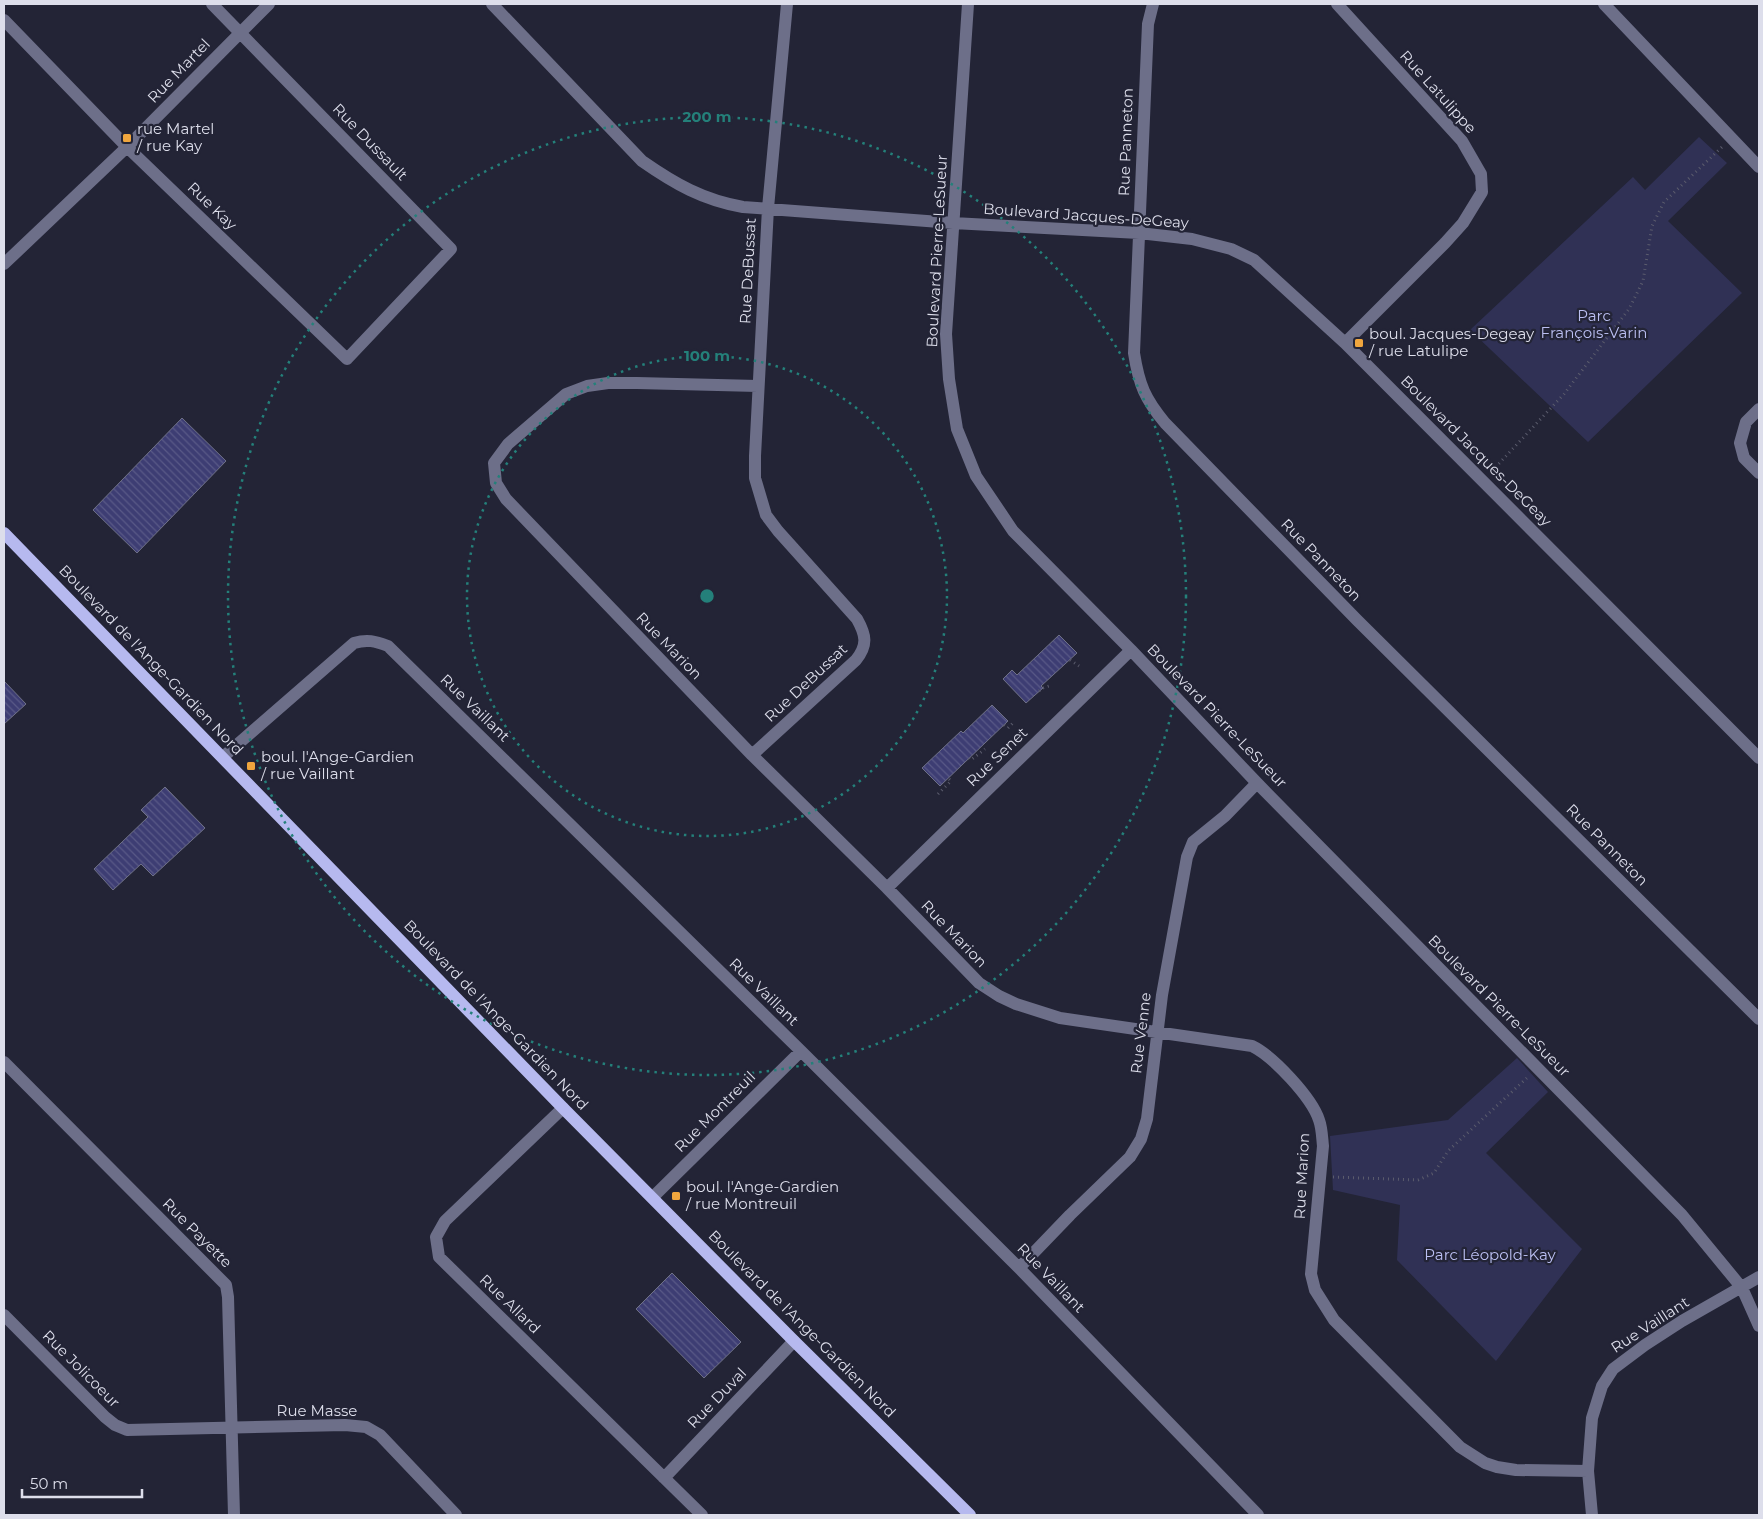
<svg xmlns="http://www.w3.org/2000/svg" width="1763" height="1519" font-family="Montserrat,sans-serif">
<defs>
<pattern id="building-back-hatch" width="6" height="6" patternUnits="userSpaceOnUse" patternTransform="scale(1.25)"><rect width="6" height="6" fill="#3d3d73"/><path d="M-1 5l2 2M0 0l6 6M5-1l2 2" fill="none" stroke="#595987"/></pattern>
</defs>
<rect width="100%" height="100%" fill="#232436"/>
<path fill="#303155" d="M1699,137L1727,163L1668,221L1742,293L1588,442L1470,330L1633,177L1645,190Z
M1517,1058L1548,1092L1486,1153L1582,1249L1496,1361L1397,1260L1400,1205L1333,1190L1330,1136L1448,1120Z"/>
<path fill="url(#building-back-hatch)" stroke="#6f7187" d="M182,418L226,461L137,553L93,510Z
M1059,635L1077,653L1041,686L1043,688L1026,703L1003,679L1012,670L1017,675Z
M4,681L26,704L4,724Z
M992,705L1008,721L940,786L922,768L961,731L963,733Z
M165,787L205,828L153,876L141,864L113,890L94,869L148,817L141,810Z
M672,1273L741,1342L704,1378L636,1309Z"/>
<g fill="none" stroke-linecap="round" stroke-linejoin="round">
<path stroke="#5b5c6d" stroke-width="3" stroke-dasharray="1 4" stroke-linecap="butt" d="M1492,471L1564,394L1629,309L1643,281L1652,226L1664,202L1722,147
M1070,660L1079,666
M1039,691L1043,688L1049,686
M1004,725L1008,728L1015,721
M969,758L971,760L985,749
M938,794L951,781L948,778
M1333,1177L1418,1180L1434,1173L1448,1151L1529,1076"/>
<path stroke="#6d6f89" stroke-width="12" d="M492,4L642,161C675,184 703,200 743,207L953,223L1139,233L1192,239L1231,249L1254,260L1345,343L1759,758
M968,4L946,334L949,379L957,429L976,476L1013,531L1131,650L1257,783L1682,1215L1742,1288L1759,1326
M1153,4L1148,24L1134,353C1139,385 1145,399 1165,423L1357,620L1759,1019
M1337,4L1462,141L1481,174L1482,192L1463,223L1445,243L1345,343
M1604,4L1759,167
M4,20L127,147L347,359L451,249L212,4
M4,264L127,147L269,4
M758,386L637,383H608L587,386L566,394L508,444L494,463L496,483L506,499L752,755L887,888L979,983L999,996L1016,1004L1060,1018L1252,1046C1273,1056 1312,1098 1319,1120C1322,1128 1322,1137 1323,1146L1311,1274L1315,1290L1334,1320L1460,1447L1485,1463L1497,1467L1516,1470L1588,1471
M1759,409L1746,422L1740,443L1744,458L1759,473
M752,755L856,660C868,645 866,635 857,619L778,531L766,515L755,478V456L768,208L787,4
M223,757L354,643C367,639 375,641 388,646L801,1051L1019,1268L1258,1515
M887,888L1131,650
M4,1062L226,1285L228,1297L234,1515
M563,1108L445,1221L436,1237L439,1257L702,1515
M653,1197L801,1051
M1019,1268L1070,1215L1130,1157L1141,1139L1147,1119L1162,995L1187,857L1193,842L1225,816L1257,783
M4,1315L105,1417L115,1425L127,1430L345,1425L366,1427L380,1435L456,1515
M664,1478L794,1341
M1592,1515L1588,1471L1592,1418L1602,1386L1613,1369L1645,1345L1682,1321L1759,1277"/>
<path stroke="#b6b9ef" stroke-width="12" d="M4,533L563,1108L794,1341L970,1515"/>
</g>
<g fill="none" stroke="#24807a" stroke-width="2.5" stroke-dasharray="2.5 5">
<circle cx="707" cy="596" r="240"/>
<circle cx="707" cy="596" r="479"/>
</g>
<g fill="#f0a63e" stroke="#232436" stroke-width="2">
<rect x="122" y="133" width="10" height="10" rx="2.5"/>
<rect x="1354" y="338" width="10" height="10" rx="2.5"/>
<rect x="246" y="761" width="10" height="10" rx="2.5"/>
<rect x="671" y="1191" width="10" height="10" rx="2.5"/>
</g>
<g text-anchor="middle" stroke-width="4.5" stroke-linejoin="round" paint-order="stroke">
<g font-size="15" fill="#dddeeb" stroke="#232436">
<text transform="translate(179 71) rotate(-46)" y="5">Rue Martel</text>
<text transform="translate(1438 92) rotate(48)" y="5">Rue Latulippe</text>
<text transform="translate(370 142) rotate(46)" y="5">Rue Dussault</text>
<text transform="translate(1126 142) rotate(-88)" y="5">Rue Panneton</text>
<text transform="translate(212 206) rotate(44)" y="5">Rue Kay</text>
<text transform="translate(1086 216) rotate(4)" y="5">Boulevard Jacques-DeGeay</text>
<text transform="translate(937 251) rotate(-87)" y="5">Boulevard Pierre-LeSueur</text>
<text transform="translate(748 271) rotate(-87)" y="5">Rue DeBussat</text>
<text transform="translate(1476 451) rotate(45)" y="5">Boulevard Jacques-DeGeay</text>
<text transform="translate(1321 560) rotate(46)" y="5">Rue Panneton</text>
<text transform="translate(669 646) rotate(46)" y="5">Rue Marion</text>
<text transform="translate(151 660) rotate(46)" y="5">Boulevard de l'Ange-Gardien Nord</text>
<text transform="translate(806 683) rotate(-43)" y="5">Rue DeBussat</text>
<text transform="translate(475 708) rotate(44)" y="5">Rue Vaillant</text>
<text transform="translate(1217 716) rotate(46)" y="5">Boulevard Pierre-LeSueur</text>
<text transform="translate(997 757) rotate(-44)" y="5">Rue Senet</text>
<text transform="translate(1607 845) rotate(45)" y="5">Rue Panneton</text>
<text transform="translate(954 934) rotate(46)" y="5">Rue Marion</text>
<text transform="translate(764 992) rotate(44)" y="5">Rue Vaillant</text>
<text transform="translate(1499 1006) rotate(45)" y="5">Boulevard Pierre-LeSueur</text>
<text transform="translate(496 1015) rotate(46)" y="5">Boulevard de l'Ange-Gardien Nord</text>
<text transform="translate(1141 1033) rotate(-83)" y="5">Rue Venne</text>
<text transform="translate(715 1112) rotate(-45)" y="5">Rue Montreuil</text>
<text transform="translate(1302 1176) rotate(-87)" y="5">Rue Marion</text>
<text transform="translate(197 1233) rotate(45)" y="5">Rue Payette</text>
<text transform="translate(1051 1278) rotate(46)" y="5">Rue Vaillant</text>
<text transform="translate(510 1304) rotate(44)" y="5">Rue Allard</text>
<text transform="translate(802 1324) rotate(45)" y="5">Boulevard de l'Ange-Gardien Nord</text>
<text transform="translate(1650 1325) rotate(-33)" y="5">Rue Vaillant</text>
<text transform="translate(81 1369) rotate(45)" y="5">Rue Jolicoeur</text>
<text transform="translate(717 1398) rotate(-46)" y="5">Rue Duval</text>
<text x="317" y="1416">Rue Masse</text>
</g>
<g font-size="15" fill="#dddeeb" stroke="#232436" text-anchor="start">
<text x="137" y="134">rue Martel<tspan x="137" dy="17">/ rue Kay</tspan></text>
<text x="1369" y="339">boul. Jacques-Degeay<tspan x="1369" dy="17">/ rue Latulipe</tspan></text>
<text x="261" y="762">boul. l'Ange-Gardien<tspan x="261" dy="17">/ rue Vaillant</tspan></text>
<text x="686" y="1192">boul. l'Ange-Gardien<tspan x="686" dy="17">/ rue Montreuil</tspan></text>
</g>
<g font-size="15" fill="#bbbff2" stroke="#232436">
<text x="1594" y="321">Parc<tspan x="1594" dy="17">François-Varin</tspan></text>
<text x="1490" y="1260">Parc Léopold-Kay</text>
</g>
</g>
<circle cx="707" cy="596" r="8" fill="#24807a" stroke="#232436" stroke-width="2.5"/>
<g font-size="15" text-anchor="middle" font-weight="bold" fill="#24807a" stroke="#232436" stroke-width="4.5" stroke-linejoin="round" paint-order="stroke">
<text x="707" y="122">200 m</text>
<text x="707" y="361">100 m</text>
</g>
<rect width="1763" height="1519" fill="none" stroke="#dddeeb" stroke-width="10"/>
<path d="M22 1489v8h120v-8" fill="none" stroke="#dddeeb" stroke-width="2.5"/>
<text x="30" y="1489" font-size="15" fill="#dddeeb" stroke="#232436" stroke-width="4" paint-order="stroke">50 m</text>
</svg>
